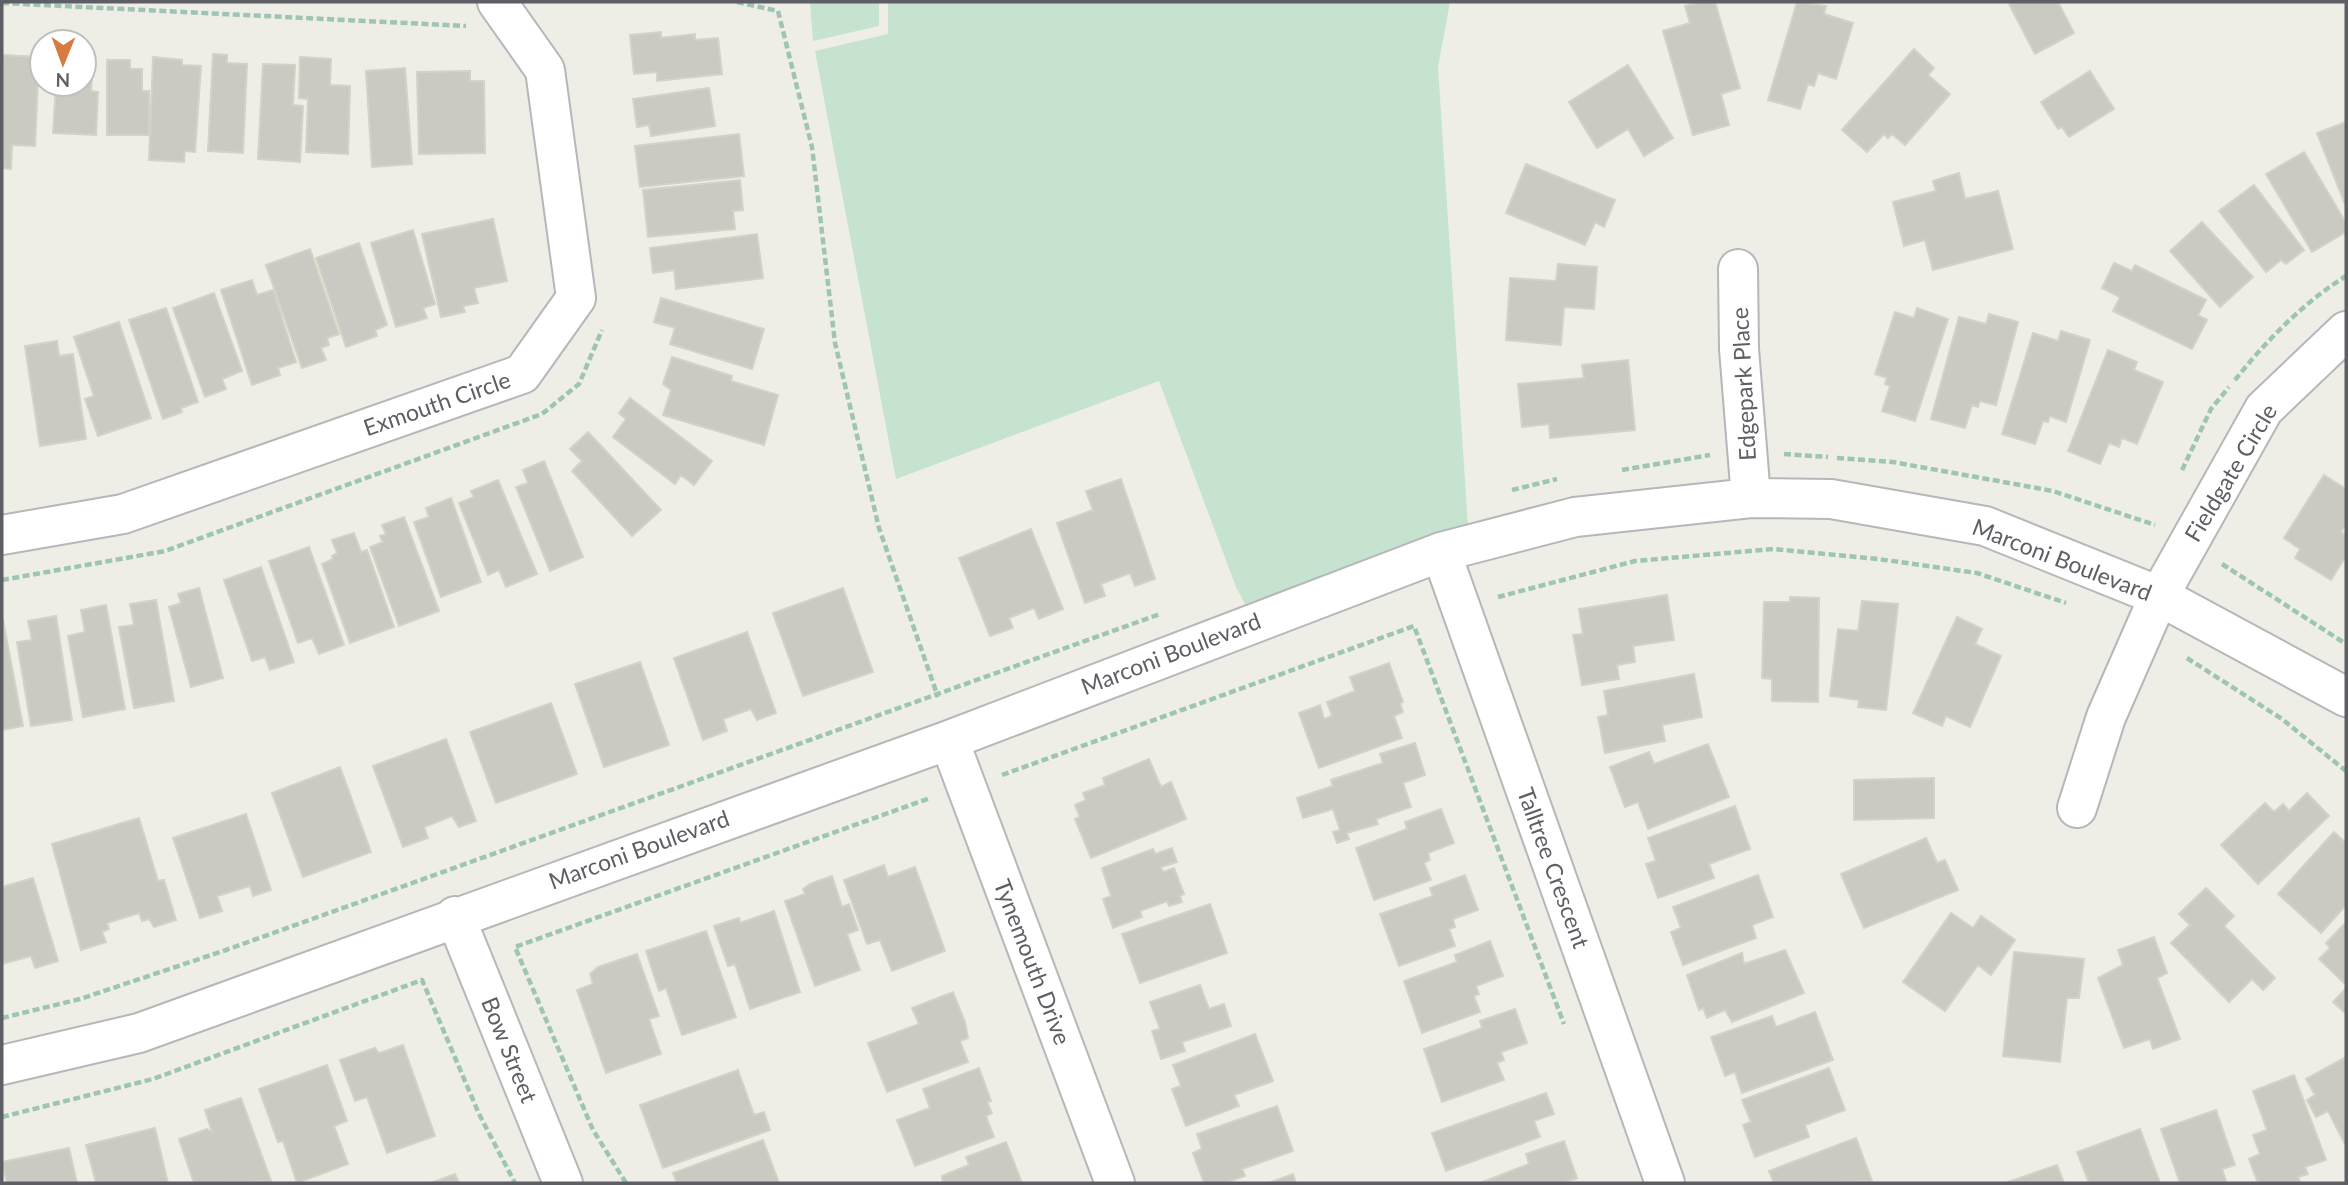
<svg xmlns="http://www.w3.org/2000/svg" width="2348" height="1185" font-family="Lato,sans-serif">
<rect width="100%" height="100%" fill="#eeeee6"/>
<path fill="#c5e3ce" d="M810,2H879V26L813,41Z
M888,2H1450L1438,67L1468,527L1245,604L1236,587L1159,381L896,479L815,51L888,34Z"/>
<path fill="#cacac2" stroke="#d3d2c5" stroke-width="2" d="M1699,2H1715L1740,88L1721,94L1729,125L1693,135L1663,31L1690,23L1685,6Z
M1797,2L1826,6L1824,14L1853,23L1836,79L1818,73L1814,86L1808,84L1800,109L1768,100Z
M2008,2H2058L2074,33L2035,54Z
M661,32V38L695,34V40L718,38L722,74L657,81V72L634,74L630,35Z
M1914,49L1934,68L1928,75L1950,94L1905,145L1892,134L1888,138L1884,134L1867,152L1842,130Z
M213,54L227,55V63L247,64L243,153L208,151Z
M2,55L39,57L35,146L12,145L11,169L2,168Z
M153,57L182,60V65L201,66L195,152L185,151L184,162L149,160Z
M300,57L331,59L330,85L350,86L348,154L306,152L308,99L299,98Z
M107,60H130V69H142V91H149V135H107Z
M84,64H93L91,91L98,92L96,135L53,133L56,84H84Z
M263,64L295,65L293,105L303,106L300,162L258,159Z
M1628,65L1673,138L1644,156L1628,129L1597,148L1569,102Z
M405,68L412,164L372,167L366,71Z
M470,71V81H484L485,153L419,154L417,72Z
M2090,71L2114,109L2069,137L2062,127L2058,129L2041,102Z
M709,88L715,126L651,136L649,125L637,127L633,99Z
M2346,122V207L2317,133Z
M739,134L744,176L640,187L635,146Z
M2304,152L2346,223V232L2312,252L2266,174Z
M1526,164L1615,200L1604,227L1595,222L1585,245L1506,213Z
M1959,173L1965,199L1998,191L2013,249L1933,270L1925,240L1904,246L1893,202L1936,191L1933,181Z
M740,180L743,210L733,211L735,229L648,237L643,190Z
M2254,185L2304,250L2286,264L2281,260L2266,272L2219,211Z
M493,219L507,281L474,288L478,303L463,306L465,312L441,317L422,234Z
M2202,222L2253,277L2220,307L2170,251Z
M413,230L435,304L423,308L427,318L396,327L371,243Z
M757,234L763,278L676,289L674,270L653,273L650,248Z
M359,243L387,325L375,330L377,336L346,347L316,258Z
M310,249L339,334L327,338L329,345L321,348L326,360L302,368L266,265Z
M2114,263L2132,271L2135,265L2206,300L2198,315L2207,320L2192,349L2113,311L2120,297L2102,288Z
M1558,264L1597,267L1594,309L1564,307L1561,345L1506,340L1510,278L1556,281Z
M252,280L257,295L273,290L296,362L278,368L280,375L252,385L221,290Z
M214,293L242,371L222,379L226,389L205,397L173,308Z
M661,298L764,329L752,369L670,344L675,328L654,322Z
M166,308L198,402L181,408L182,412L163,419L129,320Z
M1917,308L1948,319L1915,421L1882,411L1890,386L1885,384L1887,378L1875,374L1895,312L1914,318Z
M1989,314L2018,322L1996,405L1980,401L1978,407L1972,405L1965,428L1931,419L1959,317L1986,324Z
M119,322L151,418L98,436L85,399L94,396L74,337Z
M2061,331L2090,340L2066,422L2050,416L2048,422L2043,421L2035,444L2002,434L2033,333L2058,341Z
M57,341L59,356L73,354L86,439L40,446L25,346Z
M2108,350L2137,362L2134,370L2163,382L2137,444L2122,438L2119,447L2109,443L2100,464L2068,451Z
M672,357L732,376L731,381L778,395L764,445L663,415L671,390L663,384Z
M1628,360L1635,430L1550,438L1549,424L1522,427L1518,384L1584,378L1582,365Z
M630,398L712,461L694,485L681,475L675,484L613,437L626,419L619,413Z
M588,432L661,510L632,536L572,471L582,461L570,449Z
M544,461L583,557L550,571L516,487L528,483L523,470Z
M2324,475L2346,489V524L2341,532L2346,536V556L2331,580L2295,558L2300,549L2284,538Z
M1121,479L1155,579L1135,586L1130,573L1101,584L1105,596L1085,603L1057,523L1093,510L1086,491Z
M498,480L537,574L506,587L499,570L488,575L459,503L474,497L471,491Z
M451,498L481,582L441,597L414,522L429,517L426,508Z
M404,517L439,611L399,626L370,547L383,542L380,536L386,534L382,525Z
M1031,529L1063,609L1039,619L1034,608L1009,618L1013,628L990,636L959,558Z
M354,533L361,552L367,550L394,627L350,643L322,564L333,559L332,556L337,553L332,540Z
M309,547L344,645L319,654L312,638L298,643L269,561Z
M261,567L294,662L270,670L265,657L252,661L224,580Z
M199,588L223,678L191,687L169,607L181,603L178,594Z
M843,588L873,672L803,696L773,613Z
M1667,595L1674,640L1633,646L1635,662L1617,665L1619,679L1582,685L1573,635L1583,634L1579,609Z
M1790,597L1819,598L1818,702L1772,701V679L1762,678L1764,602H1790Z
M156,600L174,701L134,708L119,627L134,625L130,604Z
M1862,601L1898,604L1886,710L1858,707L1859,700L1830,696L1838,629L1858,631Z
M106,605L125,709L83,717L68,636L85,632L81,610Z
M56,616L72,720L31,726L17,642L32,640L28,621Z
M1957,617L1982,629L1975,644L2001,656L1970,727L1946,716L1942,726L1913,713Z
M3,620L23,726L2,730V621Z
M747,632L776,713L757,720L751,709L723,719L727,731L703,740L674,658Z
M640,662L669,745L604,767L575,684Z
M1389,663L1403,702L1400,703L1403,712L1394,716L1402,738L1319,768L1299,713L1320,705L1324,719L1332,716L1327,702L1355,691L1350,677Z
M1694,674L1702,717L1662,725L1665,741L1605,753L1598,717L1608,715L1604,691Z
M551,703L577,774L496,803L470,732Z
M446,739L476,821L459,827L452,816L424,827L428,838L403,847L373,766Z
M1415,743L1425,775L1403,783L1411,807L1376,819L1378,824L1347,833L1349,839L1337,843L1333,832L1340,830L1333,809L1303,818L1297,798L1333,786L1331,780L1383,763L1380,754Z
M1708,744L1729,797L1648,829L1638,802L1625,807L1610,767L1649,752L1654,764Z
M1149,759L1161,787L1171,782L1186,819L1091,858L1075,819L1080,817L1075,805L1086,800L1083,793L1105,785L1103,778Z
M340,767L371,852L303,877L272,793Z
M1934,778V818L1854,820V780Z
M2307,793L2329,816L2258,884L2221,845L2265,803L2274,812L2283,804L2289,811Z
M1735,806L1750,849L1709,864L1714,878L1658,898L1646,864L1656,861L1648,838Z
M1441,809L1454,843L1428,853L1430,860L1424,863L1431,880L1374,900L1356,848L1407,829L1405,822Z
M246,814L271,890L253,896L250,886L217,896L222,911L200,918L173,838Z
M139,818L158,881L164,880L176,920L154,927L149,919L142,921L139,913L107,923L109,929L102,932L106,942L81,950L52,844Z
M2334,832L2346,843V905L2321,933L2278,894Z
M1926,838L1937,863L1945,860L1958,890L1864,928L1841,874Z
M1172,848L1177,862L1161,867L1163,872L1174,868L1184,894L1180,896L1182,902L1169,906L1167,901L1140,911L1142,917L1113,928L1103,899L1111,896L1102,868L1153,849L1155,854Z
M884,865L888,877L915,867L945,951L892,971L880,940L867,944L844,880Z
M1465,875L1478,910L1453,919L1455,927L1449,929L1455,946L1399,966L1380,914L1433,896L1430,888Z
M1758,875L1773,917L1752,925L1756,938L1683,965L1671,932L1681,928L1673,907Z
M832,876L842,907L849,904L858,930L847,934L860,970L815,986L785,901L805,894L803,889L810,884Z
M33,878L58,961L35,968L31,956L2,964V887Z
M2206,888L2234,916L2224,926L2275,978L2263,990L2252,979L2229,1002L2171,943L2190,925L2179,914Z
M1210,904L1227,953L1140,983L1122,934Z
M774,911L800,992L750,1009L735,964L728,966L714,926L739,918L740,923Z
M1951,913L1973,928L1981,916L2015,940L1991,975L1978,965L1945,1011L1903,982Z
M2346,922V985L2319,959L2330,948L2326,943Z
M706,931L736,1017L682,1035L666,988L659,991L646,951Z
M2154,937L2167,973L2157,978L2180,1039L2153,1049L2150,1039L2124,1048L2098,978L2123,965L2118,950Z
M1490,941L1503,976L1476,986L1479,994L1474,996L1480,1012L1422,1033L1404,981L1457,962L1455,955Z
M1785,950L1804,993L1732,1022L1725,1010L1707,1018L1703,1008L1699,1010L1687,975L1742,953L1744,964Z
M2014,952L2084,959L2079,998H2067L2060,1062L2003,1056Z
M637,954L659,1016L649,1019L661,1054L606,1073L577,990L593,984L590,974L598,967Z
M1200,985L1209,1009L1224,1004L1231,1026L1182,1042L1185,1051L1161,1059L1152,1031L1160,1029L1150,1002Z
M2346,988V1012L2345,1013L2333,1002Z
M953,992L965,1022L968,1038L960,1041L968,1062L887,1092L868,1043L919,1024L912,1008Z
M1515,1009L1527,1043L1501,1052L1504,1060L1497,1063L1504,1080L1442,1102L1424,1049L1482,1028L1480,1021Z
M1815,1012L1833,1060L1742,1093L1735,1072L1725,1076L1711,1037L1772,1016L1776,1027Z
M1255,1034L1273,1081L1234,1095L1239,1106L1186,1126L1172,1089L1181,1086L1173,1065Z
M403,1045L435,1136L387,1153L367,1097L355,1101L340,1060L375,1048L379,1053Z
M2346,1057V1146L2328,1111L2316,1117L2307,1100L2315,1095L2306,1079Z
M327,1065L347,1121L334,1126L348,1164L297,1183L283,1141L278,1142L259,1089Z
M979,1068L991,1101L987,1102L992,1113L986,1116L994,1137L915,1166L897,1120L930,1108L923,1089Z
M1829,1068L1845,1110L1805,1125L1809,1137L1755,1157L1743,1125L1751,1122L1742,1100Z
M738,1070L754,1115L764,1112L770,1130L663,1168L640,1105Z
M2294,1075L2326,1160L2305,1167L2308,1174L2298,1177L2300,1181L2293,1183H2258L2249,1159L2260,1154L2253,1135L2267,1130L2253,1091Z
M1546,1093L1554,1114L1534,1121L1540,1137L1446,1171L1432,1133Z
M241,1098L271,1181L194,1183L179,1139L207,1129L212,1132L205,1110Z
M1277,1106L1293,1151L1242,1169L1245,1176L1225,1183H1204L1193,1153L1202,1149L1197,1134Z
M2216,1110L2235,1165L2222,1169L2226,1181L2221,1183H2180L2161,1129Z
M155,1128L168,1183H96L86,1145Z
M2140,1129L2160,1183H2089L2077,1152Z
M1856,1138L1872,1181L1774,1183L1769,1171Z
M763,1140L779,1183H677L673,1173Z
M1564,1141L1577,1178L1562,1183H1480L1529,1164L1526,1154Z
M1006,1142L1022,1183H943L942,1176L969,1165L966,1157Z
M69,1148L77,1183H7L2,1162Z
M2057,1165L2064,1183H2005Z
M455,1174L459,1183H431Z
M1293,1174L1296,1183H1269Z"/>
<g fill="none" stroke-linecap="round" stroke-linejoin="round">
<g stroke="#b6b6bb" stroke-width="42">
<path id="minor" d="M1738,269L1739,349L1751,498
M2,535L123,514L522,374L576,298L545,70L497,2
M1441,552L1665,1183
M949,740L1115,1183
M2077,808L2106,717L2159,596L2264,409L2346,331
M455,916L563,1183
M2,1065L139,1033L949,740L1441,552L1575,517L1751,498L1831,499L1985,526L2159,596L2346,697"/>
</g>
<path stroke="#9ec4b4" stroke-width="4.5" stroke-dasharray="7 3.5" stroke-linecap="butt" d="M737,2L778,11L812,147L835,343L879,528L938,697
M2,3L466,26
M2235,380C2266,341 2303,303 2346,276
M1784,454L1828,457
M1837,458L1893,462L2053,491L2155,525
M1622,470L1710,455
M2182,470L2211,409L2229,387
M1512,490L1557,479
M2222,564L2346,644
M2,580L165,551L542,414L579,384L602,330
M1498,597L1635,561L1773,549L1878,559L1977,573L2066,603
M2187,658L2282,719L2346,771
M1002,775L1414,626L1564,1024
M2,1018L80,999L226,950L1160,614
M2,1117L153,1079L422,980L479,1114L515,1183
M626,1183L593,1130L515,947L930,798"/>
<use href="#minor" stroke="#fff" stroke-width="38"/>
</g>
<g text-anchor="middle" stroke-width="6" stroke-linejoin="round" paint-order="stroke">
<g font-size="23" fill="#5e5f65" stroke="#fff">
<text transform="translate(1744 384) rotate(-93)" y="8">Edgepark Place</text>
<text transform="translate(437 404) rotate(-19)" y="8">Exmouth Circle</text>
<text transform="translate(2231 473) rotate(-59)" y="8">Fieldgate Circle</text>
<text transform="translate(2062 560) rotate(21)" y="8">Marconi Boulevard</text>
<text transform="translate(1171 654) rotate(-21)" y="8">Marconi Boulevard</text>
<text transform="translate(639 850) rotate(-20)" y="8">Marconi Boulevard</text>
<text transform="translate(1553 868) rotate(70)" y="8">Talltree Crescent</text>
<text transform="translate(1032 962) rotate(69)" y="8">Tynemouth Drive</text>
<text transform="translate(509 1050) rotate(68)" y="8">Bow Street</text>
</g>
</g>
<rect width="2348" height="1185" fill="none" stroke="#5e5f65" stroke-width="7"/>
<g transform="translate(63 63) rotate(181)"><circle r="33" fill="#ffffff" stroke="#bfbfc1" stroke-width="2"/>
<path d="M0-5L12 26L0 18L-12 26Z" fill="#d97b41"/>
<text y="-10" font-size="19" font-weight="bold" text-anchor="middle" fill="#5e5f65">N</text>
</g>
</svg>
